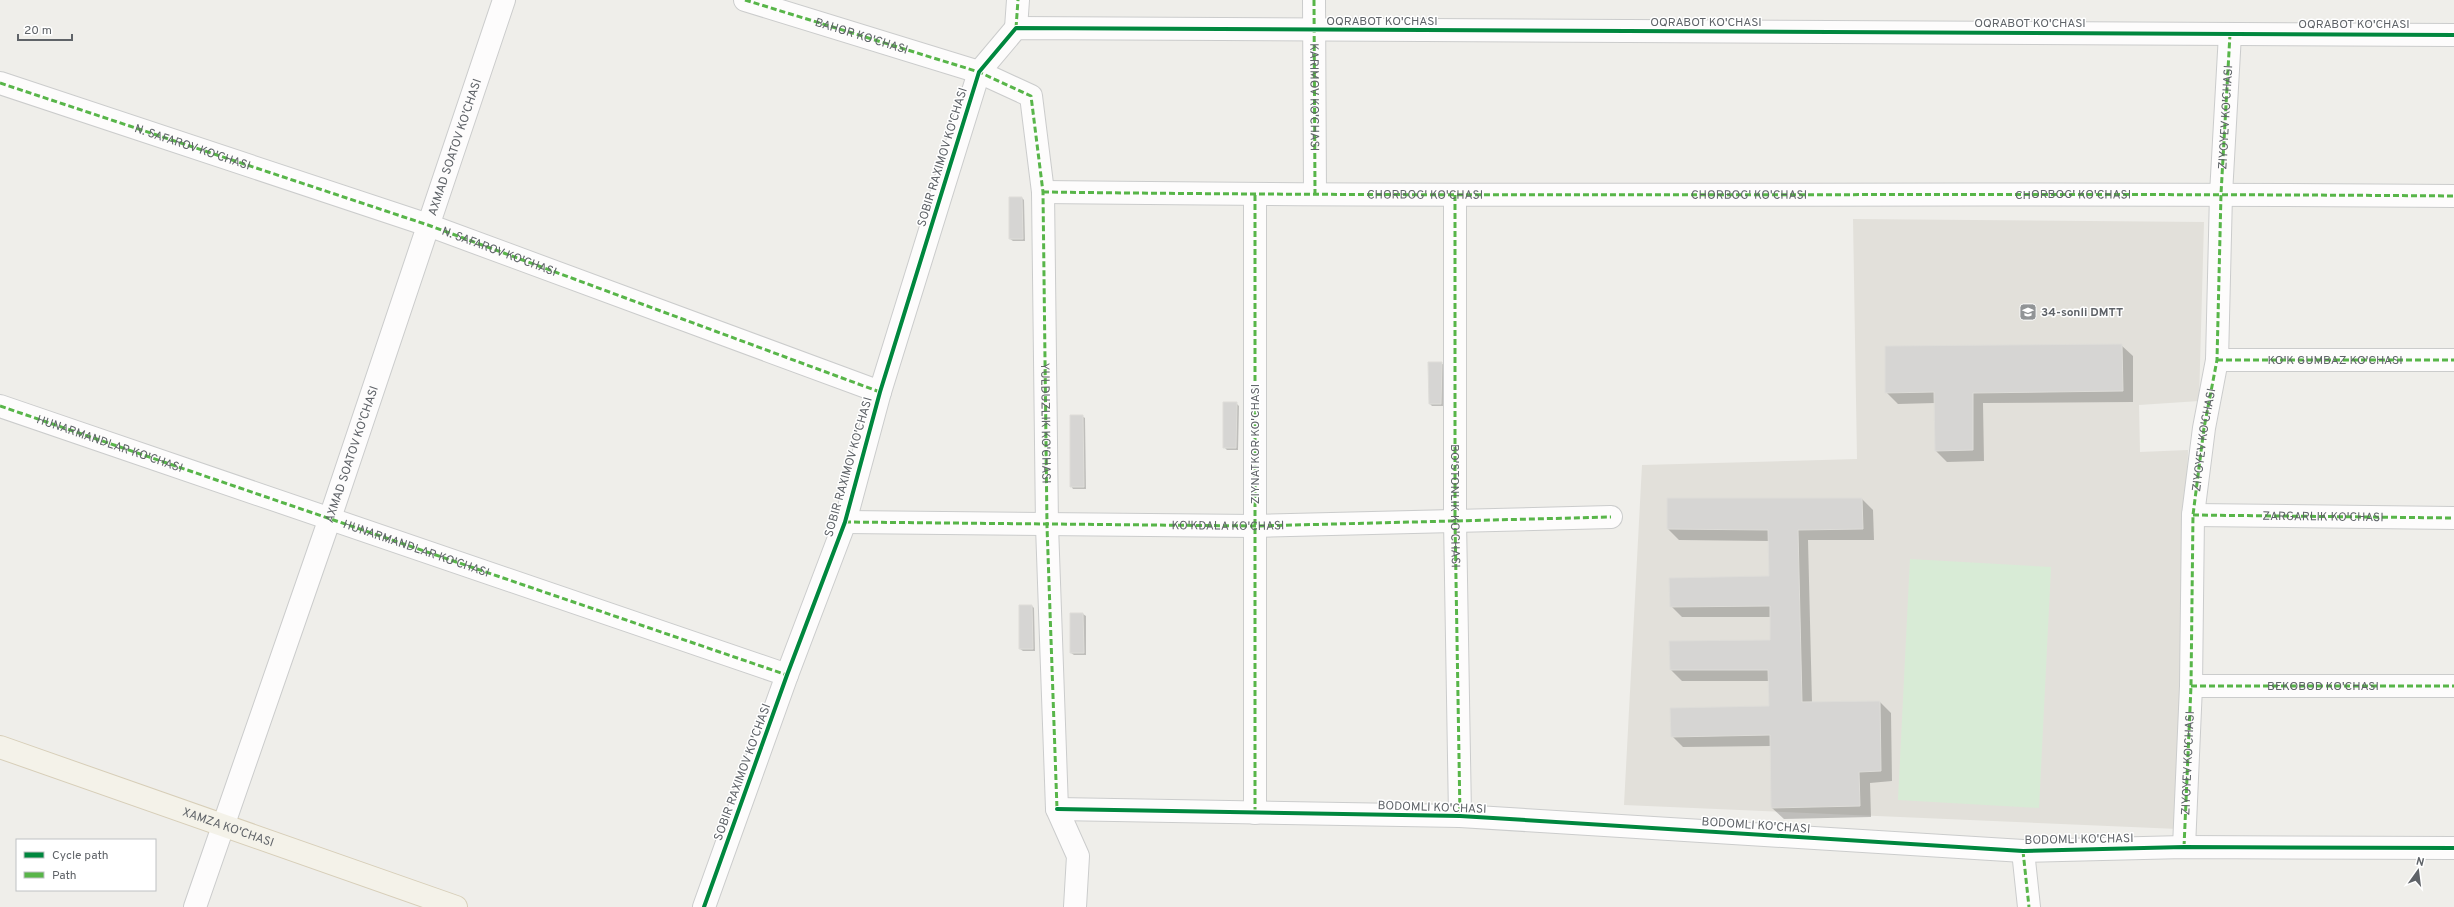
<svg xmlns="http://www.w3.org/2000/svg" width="2454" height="907" font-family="Overpass,sans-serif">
<rect width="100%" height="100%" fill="#efeeea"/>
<path fill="#e2e0da" d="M1853,219L2204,222L2199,401L2139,405L2140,452L2188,450L2178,829L1624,805L1642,465L1857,459Z"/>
<path fill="#d8ebd6" d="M1910,559L2051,567L2039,808L1898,800Z"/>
<path fill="#0003" d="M1022,198L1024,200L1025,241H1013L1010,239Z
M2121,345L2133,356V402L1983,403L1984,461L1947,462L1936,451L1935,403L1898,404L1886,392Z
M1441,363L1444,365L1443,406H1432L1430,404Z
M1236,403L1239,406L1238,450H1227L1224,447Z
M1082,416L1085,418L1086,489H1073L1071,486Z
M1862,499L1873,510L1874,540H1808L1812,703L1880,702L1891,713L1892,781L1870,783L1871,817L1784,819L1772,808L1771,746L1683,747L1672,736L1770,707V681H1682L1671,670L1771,641V617H1682L1671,606L1770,577L1769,541L1679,540L1668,529Z
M1032,606L1034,608L1035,651H1023L1020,649Z
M1071,614H1083L1086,616V655H1074L1071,653Z"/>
<path fill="#d6d5d3" stroke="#deddd9" d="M1009,197H1022L1023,239H1009Z
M2122,344L2123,391L1973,393V450L1935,451L1934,392L1885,393V346Z
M1428,362H1442L1441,404H1429Z
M1223,402H1237L1236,448H1223Z
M1070,415H1083L1084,487H1070Z
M1667,498H1862L1863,529L1798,530L1802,702L1880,701L1881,771L1859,772L1860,806L1771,808L1770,735L1671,737L1670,708L1769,706L1768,670H1670L1669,641L1770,640V606L1670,607L1669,578L1769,576L1768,530L1667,529Z
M1019,605H1032L1033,649H1019Z
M1070,613H1083L1084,653H1070Z"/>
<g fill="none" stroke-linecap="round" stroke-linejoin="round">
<g stroke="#cbcccc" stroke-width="24">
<g id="minor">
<path d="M745,0L979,72L1031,96L1043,192L1047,526L1057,809L1078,856L1075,907"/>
<path d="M1314,0L1315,194"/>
<path d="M1016,28L1018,0"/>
<path id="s1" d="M0,83L428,225L880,392"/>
<path d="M1043,192C1513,198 1984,192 2454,196"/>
<path d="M1255,195V813"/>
<path id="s2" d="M1455,195V520L1460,816"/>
<path id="s3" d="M2217,360H2454"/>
<path id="s4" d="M0,406L787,675"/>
<path d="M2193,515L2454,518"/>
<path d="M845,522L1255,526L1611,517"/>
<path d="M2191,686H2454"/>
<path d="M1057,809L1460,816L2023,851L2184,847L2454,848"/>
<path id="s5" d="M2184,847L2191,686L2193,515L2204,428L2217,360L2221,194L2230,34"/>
<path d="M2023,851L2029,907"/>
<path id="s6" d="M195,907L330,518L504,0"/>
<path d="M704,907L787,675L845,522L880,392L979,72L1016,28L2454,35"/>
</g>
</g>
<g stroke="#d7ceb8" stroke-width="24">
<g id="major">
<path id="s7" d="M0,747L456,907"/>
</g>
</g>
<use href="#minor" stroke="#fdfcfc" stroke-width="22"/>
<use href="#major" stroke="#f4f2e9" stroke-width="22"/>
<g stroke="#58b549" stroke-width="3" stroke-dasharray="6 3" stroke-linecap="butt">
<path id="s8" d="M745,0L979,72L1031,96L1043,192L1047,526L1057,809H1059"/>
<path id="s9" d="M1314,0L1315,194"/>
<path d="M1016,28L1018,0"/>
<path d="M0,83L428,225L880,392"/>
<path id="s10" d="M1043,192C1513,198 1984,192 2454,196"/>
<path d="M1255,195V813"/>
<path d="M1455,195V520L1460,816"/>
<path d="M2217,360H2454"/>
<path d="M0,406L787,675"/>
<path id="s11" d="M2193,515L2454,518"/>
<path id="s12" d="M845,522L1255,526L1611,517"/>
<path id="s13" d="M2191,686H2454"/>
<path d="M2184,847L2191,686L2193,515L2204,428L2217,360L2221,194L2230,34"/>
<path d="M2023,851L2029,907"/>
</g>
<g stroke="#fff" stroke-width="6">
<path id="cycleway" d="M1057,809L1460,816L2023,851L2184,847L2454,848
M704,907L787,675L845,522L880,392L979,72L1016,28L2454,35"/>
</g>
<use href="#cycleway" stroke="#00873e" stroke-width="4"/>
</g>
<defs>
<g id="school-square" transform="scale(0.9)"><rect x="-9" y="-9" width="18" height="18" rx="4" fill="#919496" stroke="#fff"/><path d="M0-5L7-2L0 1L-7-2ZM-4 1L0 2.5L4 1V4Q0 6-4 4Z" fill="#fff"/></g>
</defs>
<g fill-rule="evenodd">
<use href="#school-square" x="2028" y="312"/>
</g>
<g text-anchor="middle" stroke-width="3" stroke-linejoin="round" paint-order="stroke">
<g font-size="12" fill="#5f6368" stroke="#fff">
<text x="1382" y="25">OQRABOT KO'CHASI</text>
<text x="1706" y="26">OQRABOT KO'CHASI</text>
<text x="2030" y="27">OQRABOT KO'CHASI</text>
<text x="2354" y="28">OQRABOT KO'CHASI</text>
<text dy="4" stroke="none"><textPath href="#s8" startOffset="122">BAHOR KO'CHASI</textPath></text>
<text dy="4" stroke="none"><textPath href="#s9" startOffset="97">KARIMOV KO'CHASI</textPath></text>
<text dy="4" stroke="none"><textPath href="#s5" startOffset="732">ZIYOYEV KO'CHASI</textPath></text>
<text dy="4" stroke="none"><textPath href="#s1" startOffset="203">N. SAFAROV KO'CHASI</textPath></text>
<text dy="4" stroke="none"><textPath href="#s6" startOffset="803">AXMAD SOATOV KO'CHASI</textPath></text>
<text transform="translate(942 157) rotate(-73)" y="4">SOBIR RAXIMOV KO'CHASI</text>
<text dy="4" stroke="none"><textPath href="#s10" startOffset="1030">CHORBOG' KO'CHASI</textPath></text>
<text dy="4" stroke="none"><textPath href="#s10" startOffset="382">CHORBOG' KO'CHASI</textPath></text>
<text dy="4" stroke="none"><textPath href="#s10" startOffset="706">CHORBOG' KO'CHASI</textPath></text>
<text dy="4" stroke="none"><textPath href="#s1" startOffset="527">N. SAFAROV KO'CHASI</textPath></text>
<text dy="4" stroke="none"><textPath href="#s3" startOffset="118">KO'K GUMBAZ KO'CHASI</textPath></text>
<text dy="4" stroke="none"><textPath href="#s8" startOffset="630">YULDUZLIK KO'CHASI</textPath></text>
<text dy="4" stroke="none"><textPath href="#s5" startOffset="408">ZIYOYEV KO'CHASI</textPath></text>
<text dy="4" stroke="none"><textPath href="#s4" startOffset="116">HUNARMANDLAR KO'CHASI</textPath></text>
<text transform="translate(1255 444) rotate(-90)" y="4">ZIYNATKOR KO'CHASI</text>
<text dy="4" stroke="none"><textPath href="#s6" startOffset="479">AXMAD SOATOV KO'CHASI</textPath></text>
<text transform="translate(848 467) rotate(-74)" y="4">SOBIR RAXIMOV KO'CHASI</text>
<text dy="4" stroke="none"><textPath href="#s2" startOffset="311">BO'STONLIK KO'CHASI</textPath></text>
<text dy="4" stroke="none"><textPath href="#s11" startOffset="130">ZARGARLIK KO'CHASI</textPath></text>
<text dy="4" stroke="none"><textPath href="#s12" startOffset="383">KO'KDALA KO'CHASI</textPath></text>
<text dy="4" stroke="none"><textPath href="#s4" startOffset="440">HUNARMANDLAR KO'CHASI</textPath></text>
<text dy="4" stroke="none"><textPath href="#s13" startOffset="132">BEKOBOD KO'CHASI</textPath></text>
<text dy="4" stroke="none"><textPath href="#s5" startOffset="84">ZIYOYEV KO'CHASI</textPath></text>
<text transform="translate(742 772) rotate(-70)" y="4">SOBIR RAXIMOV KO'CHASI</text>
<text transform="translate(1432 807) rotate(2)" y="4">BODOMLI KO'CHASI</text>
<text transform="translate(1756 825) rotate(4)" y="4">BODOMLI KO'CHASI</text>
<text dy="4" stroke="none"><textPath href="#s7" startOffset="242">XAMZA KO'CHASI</textPath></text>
<text transform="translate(2079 839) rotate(-1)" y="4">BODOMLI KO'CHASI</text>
</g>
<g font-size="12" font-weight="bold" fill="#5f6368" stroke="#fff" text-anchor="start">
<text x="2041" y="316">34-sonli DMTT</text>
</g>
</g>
<rect x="16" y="839" width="140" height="52" fill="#ffffff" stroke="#bfc1c3"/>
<rect x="24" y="852" width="20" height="6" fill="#00873e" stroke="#bfc1c3"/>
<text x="52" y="859" font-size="12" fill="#5f6368">Cycle path</text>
<rect x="24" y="872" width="20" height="6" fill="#58b549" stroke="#bfc1c3"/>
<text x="52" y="879" font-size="12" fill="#5f6368">Path</text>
<g transform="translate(2418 871) rotate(14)" stroke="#ffffff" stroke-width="3" paint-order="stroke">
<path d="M0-3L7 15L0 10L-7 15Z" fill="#5f6368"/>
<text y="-6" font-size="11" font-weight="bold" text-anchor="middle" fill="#5f6368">N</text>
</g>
<path d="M18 34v6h54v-6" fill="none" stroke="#5f6368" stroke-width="2"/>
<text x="24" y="34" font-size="12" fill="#5f6368" stroke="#ffffff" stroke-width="3" paint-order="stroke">20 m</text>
</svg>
